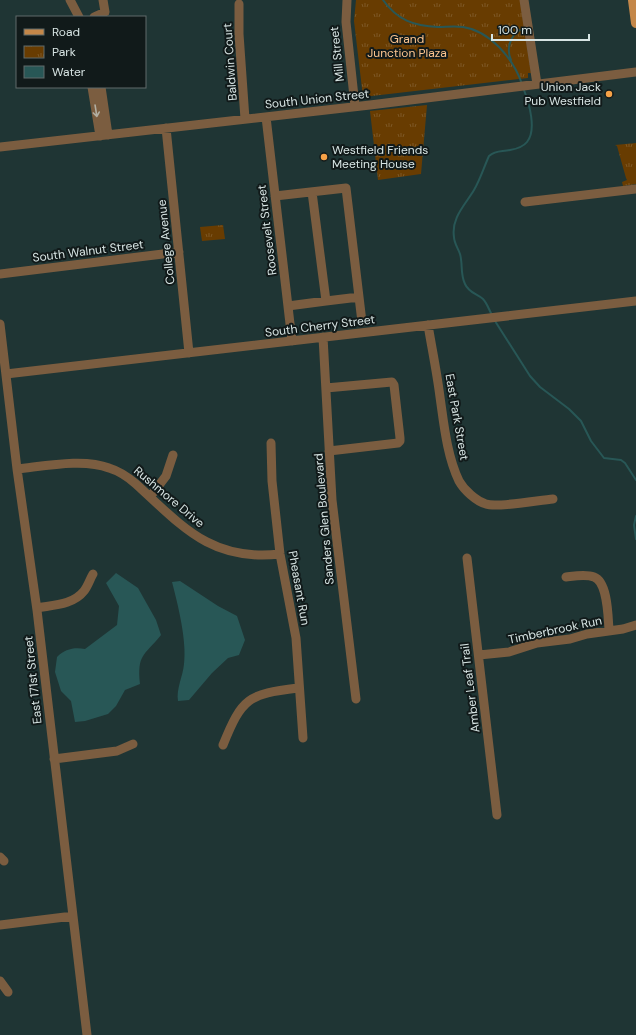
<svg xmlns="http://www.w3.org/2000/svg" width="636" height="1035" font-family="'DM Sans',sans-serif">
<defs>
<pattern id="park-tufts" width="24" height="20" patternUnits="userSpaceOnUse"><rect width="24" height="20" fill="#683c01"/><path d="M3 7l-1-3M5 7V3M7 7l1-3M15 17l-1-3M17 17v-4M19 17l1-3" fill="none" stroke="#7d5826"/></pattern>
</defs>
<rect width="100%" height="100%" fill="#1f3534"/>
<path fill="url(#park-tufts)" d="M356,0H520L531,73H528V78L363,97L354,21Z
M427,105L421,174L378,180L370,111Z
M636,143V184L623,186L622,182L627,180L626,178L617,146L615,145Z
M223,225L225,239L202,241L200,227Z"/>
<path fill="#285756" d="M116,573L138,588L156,620L161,635C144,656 137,654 140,684L125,690L116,706L108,714L85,721L75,722L71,701L61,691L55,672L57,657C65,649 74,647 85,649L117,625L119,606L106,583Z
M180,581L218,606L237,616L245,640L239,655L228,658L212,673L189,700L178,701C176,689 183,676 184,664C187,641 178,605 172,582Z"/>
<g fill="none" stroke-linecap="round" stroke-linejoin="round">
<path stroke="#285756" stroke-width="2" d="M383,0C397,20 414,26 438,27C446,27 454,26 463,27C490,31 513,58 522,84
M511,60C506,49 510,36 520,30
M492,315C489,310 487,303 483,299C476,293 469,293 465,284C460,274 463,264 460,254C458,248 454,243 454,237C451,218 465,205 474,190C480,180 484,167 489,156C496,150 502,152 510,150C516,149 523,147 527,142C537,130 529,103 524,90
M495,321L530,376L540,387L569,409L581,421L591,441L604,458L621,460L625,463L636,480
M636,516L634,525L636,539"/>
<path stroke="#7b5d40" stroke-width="9" d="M70,0L79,17
M347,0L346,22L355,106
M524,0L537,84
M239,4V34L245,119
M94,17L105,12L103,0
M92,87L100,136
M101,87L108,135
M266,117L292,341
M166,128L189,353
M0,147L370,105L636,72
M275,196L346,188L362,322
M525,202L636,189
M0,274L179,252
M326,301L359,297
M288,306L326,301L312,192
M0,324L17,469L37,610L87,1035
M428,325C432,349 437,373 440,397C444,425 447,456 459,481C464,490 476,501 486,504C496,508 540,500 553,499
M323,337L332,500L356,699
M6,374L636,301
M326,388L392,382L394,385L400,438V441L398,443L329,451
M271,443L272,481L280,554L296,638L303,738
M17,469C45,466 84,458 109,468C119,471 128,477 136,484C182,526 211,562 280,554
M150,497L166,476L173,455
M467,558L497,815
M566,577C575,576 586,574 594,577C608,582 608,617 609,630
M37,608C53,605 73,605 84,591C88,586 90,579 93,574
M479,655L509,652L537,643L570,639L587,634L623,629L636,625
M223,745C242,698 248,694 298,688
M54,759L117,751L133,744
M0,857L4,861
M0,925L73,916
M0,981L8,992"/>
<path stroke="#c48749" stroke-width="10" d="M633,0L636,23"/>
</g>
<defs><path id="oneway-shaft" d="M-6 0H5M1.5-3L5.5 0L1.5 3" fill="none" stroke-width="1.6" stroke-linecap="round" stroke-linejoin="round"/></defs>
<use stroke="#b2aea2" href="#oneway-shaft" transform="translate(96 111) rotate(81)"/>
<g fill="#f6a247" stroke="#111a1a" stroke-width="1.5">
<circle cx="609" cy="94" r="4"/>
<circle cx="324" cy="157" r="4"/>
</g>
<g text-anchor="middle" stroke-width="4" stroke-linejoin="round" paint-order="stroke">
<g font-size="12" fill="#fec690" stroke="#111a1a">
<text x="407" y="43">Grand<tspan x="407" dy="14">Junction Plaza</tspan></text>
</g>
<g font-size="12" fill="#d7e4e3" stroke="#111a1a">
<text transform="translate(337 54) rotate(-96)" y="4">Mill Street</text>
<text transform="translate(230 62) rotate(-94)" y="4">Baldwin Court</text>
<text transform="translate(317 99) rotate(-6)" y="4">South Union Street</text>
<text transform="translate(267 230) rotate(-97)" y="4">Roosevelt Street</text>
<text transform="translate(166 242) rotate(-96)" y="4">College Avenue</text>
<text transform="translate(88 251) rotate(-7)" y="4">South Walnut Street</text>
<text transform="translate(320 326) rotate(-7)" y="4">South Cherry Street</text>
<text transform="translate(457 417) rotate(80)" y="4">East Park Street</text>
<text transform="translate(169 497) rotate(40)" y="4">Rushmore Drive</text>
<text transform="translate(324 519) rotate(-95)" y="4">Sanders Glen Boulevard</text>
<text transform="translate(299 588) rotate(80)" y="4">Pheasant Run</text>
<text transform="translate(555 630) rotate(-12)" y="4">Timberbrook Run</text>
<text transform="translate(33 680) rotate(-96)" y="4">East 171st Street</text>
<text transform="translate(470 688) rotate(-97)" y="4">Amber Leaf Trail</text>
</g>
<g font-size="12" fill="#d7e4e3" stroke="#111a1a" text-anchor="end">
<text x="601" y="91">Union Jack<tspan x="601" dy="14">Pub Westfield</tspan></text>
<text x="332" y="154" text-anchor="start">Westfield Friends<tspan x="332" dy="14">Meeting House</tspan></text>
</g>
</g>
<rect x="16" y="16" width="130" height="72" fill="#111a1a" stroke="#606b6a"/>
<rect x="24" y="29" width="20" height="6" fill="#c48749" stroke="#606b6a"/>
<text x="52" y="36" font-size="12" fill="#d7e4e3">Road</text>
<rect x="24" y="46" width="20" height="12" fill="url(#park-tufts)" stroke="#606b6a"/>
<text x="52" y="56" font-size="12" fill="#d7e4e3">Park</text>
<rect x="24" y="66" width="20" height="12" fill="#285756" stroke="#606b6a"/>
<text x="52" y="76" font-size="12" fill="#d7e4e3">Water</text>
<path d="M492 34v6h97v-6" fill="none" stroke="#d7e4e3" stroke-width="2"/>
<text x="498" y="34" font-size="12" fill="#d7e4e3" stroke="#111a1a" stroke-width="3" paint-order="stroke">100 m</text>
</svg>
